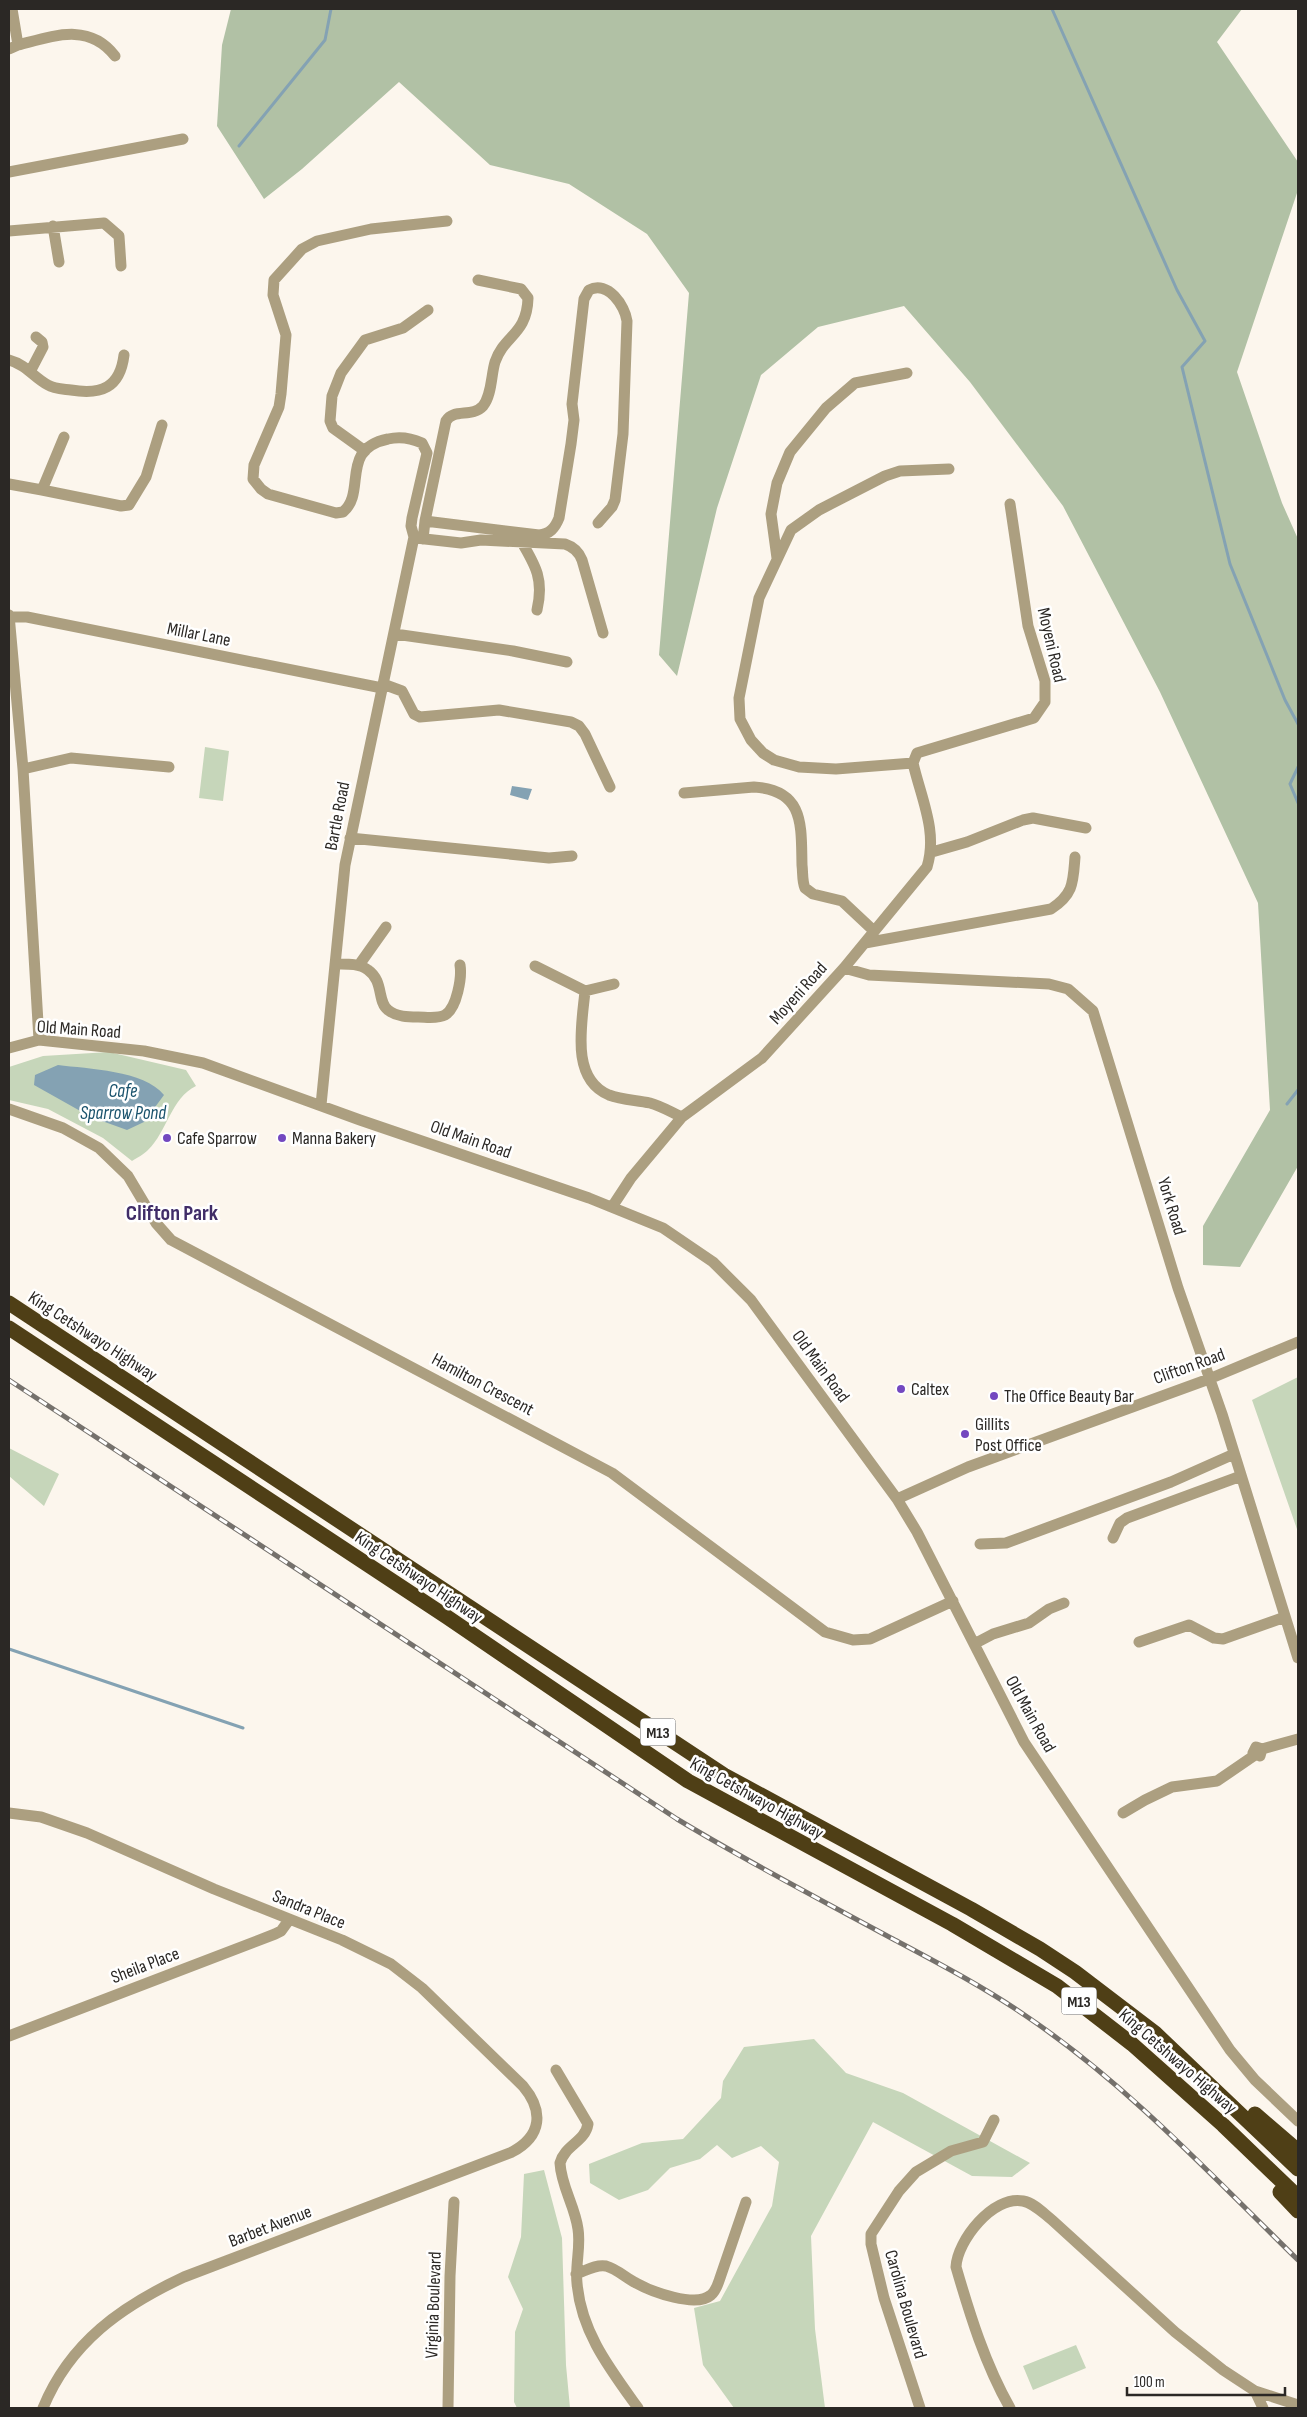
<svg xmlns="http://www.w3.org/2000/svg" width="1307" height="2417" font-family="'Sofia Sans Condensed',sans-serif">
<rect width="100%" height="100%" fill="#fcf6ed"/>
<path fill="#c6d6ba" d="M205,747L229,751L223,801L199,798Z
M109,1052L186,1070L196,1086C171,1098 167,1132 148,1150C144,1154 137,1158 132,1161L103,1138L48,1109L9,1100V1067L43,1056Z
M1298,1377V1532L1252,1400Z
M9,1448L59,1474L44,1506L9,1476Z
M814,2039L846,2073L903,2093L1030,2163L1012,2177L972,2176L873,2122L811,2236L815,2329L825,2408H734L703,2365L694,2308L720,2301L772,2206L779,2162L761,2146L732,2158L717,2145L700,2159L670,2168L648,2190L619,2200L590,2183L589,2164L642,2143L683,2139L721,2098L723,2081L744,2047Z
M544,2170L562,2238L566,2365L570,2408H517L514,2402L515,2332L523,2309L508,2277L521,2237L524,2174Z
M1076,2345L1086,2368L1033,2390L1023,2366Z"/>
<path fill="#b1c1a5" d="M231,9H1242L1217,42L1298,162V190L1237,372L1282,503L1298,539L1297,683L1298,1166L1240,1267L1203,1265V1226L1270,1110L1258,903L1160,692L1063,506L970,382L904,306L818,327L761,375L717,508L677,676L659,655L689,293L647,234L569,184L490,165L399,82L302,169L264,199L217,126L222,45Z"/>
<path fill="#84a2b3" d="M512,786L532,789L528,800L510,795Z
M58,1065C88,1069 144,1070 164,1095L144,1122L127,1130L91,1117L34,1085L35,1075Z"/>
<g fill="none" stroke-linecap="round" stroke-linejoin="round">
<path stroke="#84a2b3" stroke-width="3" d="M1052,9L1177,290L1205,341L1182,367L1230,564L1285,700L1298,724
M239,146L325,40L331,9
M1298,767L1290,784L1298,803
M1287,1104L1298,1090
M9,1649L243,1728"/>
<path stroke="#ac9f80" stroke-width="11" d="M18,45C53,36 89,22 115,56
M9,49L18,45L12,9
M9,172L183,139
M53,226L59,262
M9,231L104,223L119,236L121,266
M9,360C27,365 33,377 48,385C54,389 64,389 71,390C101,395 120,388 124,355
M31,370L43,347L42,342L36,337
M365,451L333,428L330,421L332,396L341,373L365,340L403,328L428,310
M9,484L42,490L64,437
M42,490L121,506L129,505L146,477L162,425
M425,521L446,421C454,408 472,418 483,406C492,395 491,375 495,362C504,335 527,335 528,298L521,289L478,280
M416,538L461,543L481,540L565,544C574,547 579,552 582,560L603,633
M423,539L425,521L539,535C550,534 555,528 559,518L571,444L574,420L572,404L584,299L589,290C608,280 625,306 627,321L623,434L615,500L612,507L598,523
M521,541C536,566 544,580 537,610
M777,558L771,514L777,483L790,452L826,408L855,383L907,373
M9,615L23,769L39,1040
M9,617H27L382,688
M395,634L513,651L567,662
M383,684L402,691L414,714L420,717L499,710L571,722L579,726L585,734L610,787
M913,763L836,769L799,767L774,760L763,753L751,740L740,719L739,698L759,598L791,530L819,510L885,476L900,471L949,469
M23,769L71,758L169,767
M684,793L754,787C805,790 801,826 802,865C803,873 802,881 805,888L813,894L842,901L874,931
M350,838L549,858L572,856
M932,852L967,842L1023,820L1033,818L1086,828
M865,943L1051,909C1074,894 1073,882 1075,857
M335,964C346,964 359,963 368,970C384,981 377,1002 388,1010C397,1017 408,1017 418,1017C426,1017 438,1019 445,1015C457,1008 462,977 460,965
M359,965L386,927
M535,966L585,991C582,1024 570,1079 609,1095C622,1100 637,1100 650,1103C661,1106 671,1112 682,1117
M844,968L869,975L1049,984L1068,989L1093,1011L1178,1288L1222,1414L1298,1658
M585,991L614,984
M9,1048L39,1040L144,1051L203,1063L360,1120L589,1198L663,1228L713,1262L751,1300L897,1499L917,1532L1024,1742L1230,2050L1255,2080L1298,2121
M321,1105L345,865L414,537L411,526L412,518L427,453L422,443C411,438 400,436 388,439C339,449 367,492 343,512L336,513L268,494L261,489L253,479L254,465L279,407L281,394L286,335L273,295L274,280L302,249L317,241L371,229L447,221
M9,1109L63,1128L99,1148L128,1176L156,1223L171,1240L612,1473L825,1632L853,1640L870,1639L953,1601
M612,1207L631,1178L682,1117L762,1058L844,968L927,867C938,832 921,798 913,763L917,753L1034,718L1045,702V681L1028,626L1010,504
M897,1499L968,1467L1209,1379L1298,1342
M1113,1538L1120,1523L1127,1518L1241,1476
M980,1544L1006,1543L1171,1482L1234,1454
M1139,1642L1189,1625L1214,1638L1223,1639L1285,1617
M974,1644L993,1634L1029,1623L1049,1609L1064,1603
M1262,1749L1260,1756L1253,1753L1256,1747L1262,1749L1298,1739
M9,1813L41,1817L87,1833L214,1889L342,1940L391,1964L422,1988L523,2086C544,2111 542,2136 512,2152L184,2277C122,2306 70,2342 43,2408
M1123,1813L1145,1800L1172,1787L1217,1781L1255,1755
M9,2036L275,1934L281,1931L289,1920
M556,2070L588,2124C585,2142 565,2145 560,2163C561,2186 575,2206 578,2229C581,2247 575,2265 577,2283C581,2332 610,2369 638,2408
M576,2274C585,2271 596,2264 606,2266C617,2269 626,2278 636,2283C652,2292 696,2308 711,2295C716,2291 718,2284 720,2278L746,2202
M1255,2391L1263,2408
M448,2408L450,2276L454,2202
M920,2408L884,2298L871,2244V2234L899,2191L916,2172L951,2151L983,2142L994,2120
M1010,2408C985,2364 970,2315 956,2267C957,2241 993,2195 1023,2201C1034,2203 1043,2213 1052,2220L1175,2332L1223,2370L1255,2391L1298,2405"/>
<path stroke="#4f3f16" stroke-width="15" d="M9,1303L724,1775L971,1909L1040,1949L1075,1972L1155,2033L1298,2169
M9,1328L447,1617L688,1781L952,1924L1057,1986L1132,2044L1223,2125L1298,2197
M1255,2114L1298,2151
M1280,2192L1298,2211"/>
<g stroke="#75716c" stroke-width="5">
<path id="rail" d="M9,1380L677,1819C748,1862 821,1900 893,1939C938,1963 984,1987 1026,2016C1127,2084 1211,2175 1298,2260"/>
</g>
<use href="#rail" stroke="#fff" stroke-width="3" stroke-dasharray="9" stroke-linecap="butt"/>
</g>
<g fill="#7348c0" stroke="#fff" stroke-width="2">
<circle cx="167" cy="1138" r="5"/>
<circle cx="282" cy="1138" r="5"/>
<circle cx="901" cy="1389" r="5"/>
<circle cx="994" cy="1396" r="5"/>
<circle cx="965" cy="1434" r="5"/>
</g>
<g text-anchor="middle" stroke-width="5" stroke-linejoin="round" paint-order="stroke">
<g fill="#fff" stroke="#6b6866" stroke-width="1">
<rect x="640.5" y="1718.5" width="35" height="27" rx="4"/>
<rect x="1061.5" y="1987.5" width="35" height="27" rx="4"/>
</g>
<g font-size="16" font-weight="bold" fill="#2b2825">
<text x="658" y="1738">M13</text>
<text x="1079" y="2007">M13</text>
</g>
<g font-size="18" fill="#2b2825" stroke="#fff">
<text transform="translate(199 634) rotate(11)" y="6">Millar Lane</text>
<text transform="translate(1052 645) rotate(77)" y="6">Moyeni Road</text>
<text transform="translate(337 816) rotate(-79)" y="6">Bartle Road</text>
<text transform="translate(798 993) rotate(-48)" y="6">Moyeni Road</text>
<text transform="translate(79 1029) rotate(4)" y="6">Old Main Road</text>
<text transform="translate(471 1139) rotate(19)" y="6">Old Main Road</text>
<text transform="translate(1172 1206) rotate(73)" y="6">York Road</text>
<text transform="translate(93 1336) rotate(33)" y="6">King Cetshwayo Highway</text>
<text transform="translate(821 1366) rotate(54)" y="6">Old Main Road</text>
<text transform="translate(1189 1366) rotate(-20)" y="6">Clifton Road</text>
<text transform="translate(483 1384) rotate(28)" y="6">Hamilton Crescent</text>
<text transform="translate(419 1577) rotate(34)" y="6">King Cetshwayo Highway</text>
<text transform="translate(1031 1714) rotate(61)" y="6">Old Main Road</text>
<text transform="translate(757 1798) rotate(29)" y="6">King Cetshwayo Highway</text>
<text transform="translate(309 1909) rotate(22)" y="6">Sandra Place</text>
<text transform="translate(145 1965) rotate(-21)" y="6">Sheila Place</text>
<text transform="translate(1178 2061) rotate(41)" y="6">King Cetshwayo Highway</text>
<text transform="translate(270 2226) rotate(-21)" y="6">Barbet Avenue</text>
<text transform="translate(906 2304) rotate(74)" y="6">Carolina Boulevard</text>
<text transform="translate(433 2305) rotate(-88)" y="6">Virginia Boulevard</text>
</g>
<g font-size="18" fill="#2b2825" stroke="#fff" text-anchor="start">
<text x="177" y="1144">Cafe Sparrow</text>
<text x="292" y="1144">Manna Bakery</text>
<text x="911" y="1395">Caltex</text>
<text x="1004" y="1402">The Office Beauty Bar</text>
<text x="975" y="1430">Gillits<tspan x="975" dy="21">Post Office</tspan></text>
</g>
<g font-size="19" font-style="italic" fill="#19526c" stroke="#fff">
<text x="123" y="1097">Cafe<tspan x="123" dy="22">Sparrow Pond</tspan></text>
</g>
<g font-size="22" font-weight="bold" fill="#402d68" stroke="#fff">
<text x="172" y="1220">Clifton Park</text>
</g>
</g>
<rect width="1307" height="2417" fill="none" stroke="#2b2825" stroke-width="20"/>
<path d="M1127 2387v8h158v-8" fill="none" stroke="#2b2825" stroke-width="2.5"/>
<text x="1134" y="2387" font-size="15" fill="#2b2825" stroke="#ffffff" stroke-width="4" paint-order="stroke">100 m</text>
</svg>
